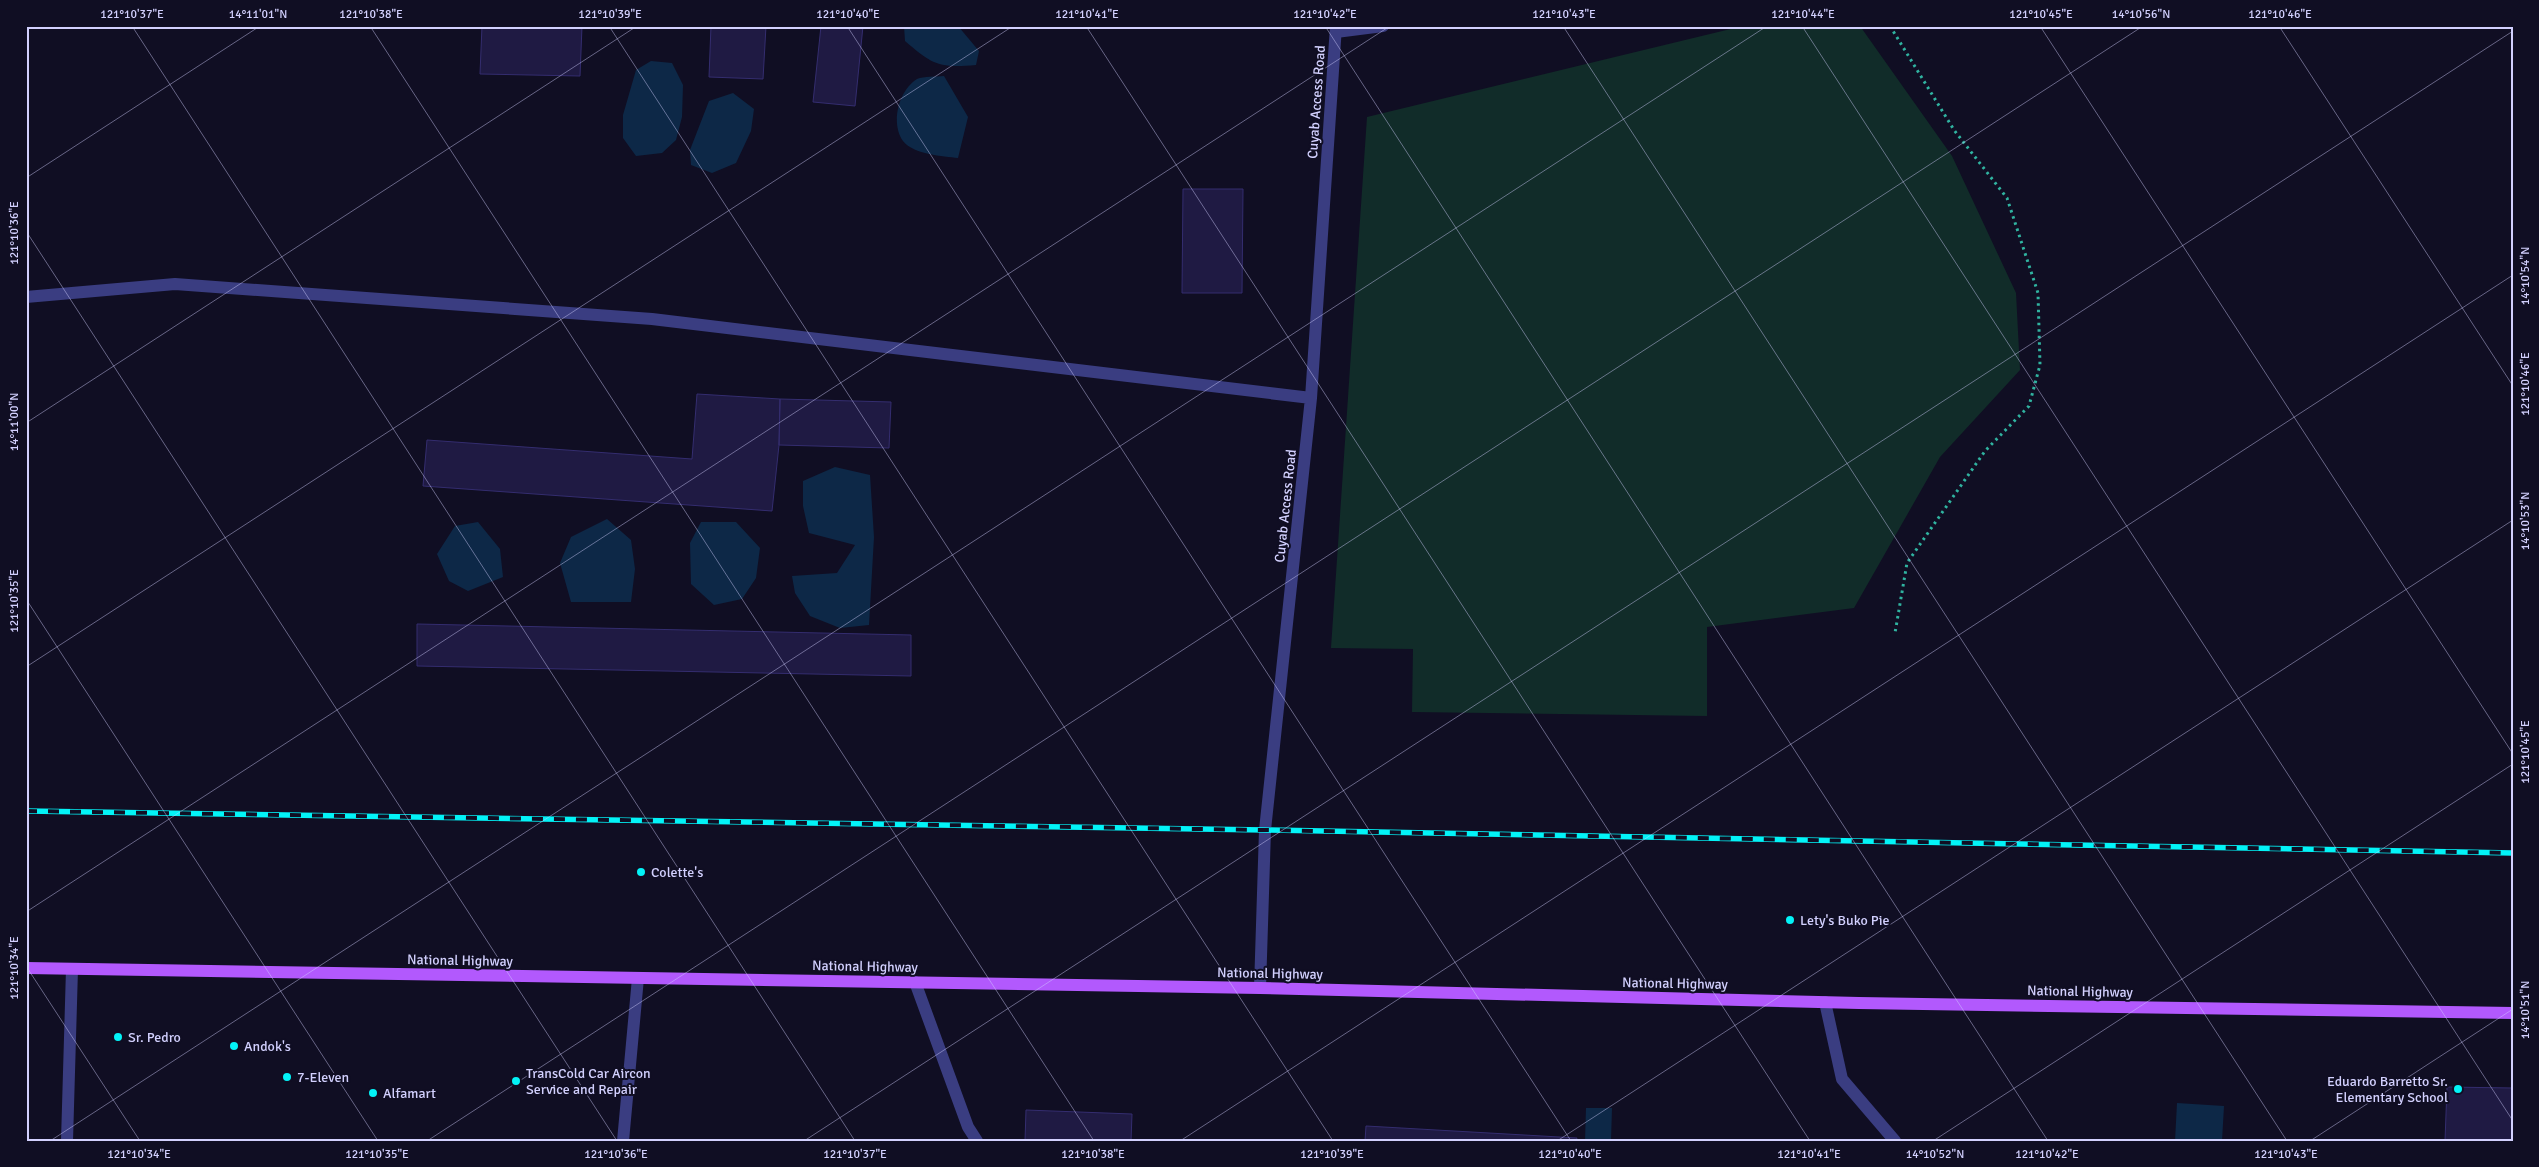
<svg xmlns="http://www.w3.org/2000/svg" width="2539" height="1167" font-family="Signika,sans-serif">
<rect width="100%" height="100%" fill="#100e23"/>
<path fill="#112c29" d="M1743,26H1860L1952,156L2016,293L2020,370L1940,457L1854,608L1707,627V716L1412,712L1413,649L1331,648L1367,117Z"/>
<path fill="#0d2847" d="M904,26H958L979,51L976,65C938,68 933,65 905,41Z
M651,61L672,63L683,85L682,117L676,140L662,153L636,156L623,138V115L636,70Z
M944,76L968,117L958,158C943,156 914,155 903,141C890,123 899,90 917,79C924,76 936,77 944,76Z
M733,93L754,109L751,131L736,163L712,173L691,165L690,150L709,101Z
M835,467L870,475L874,537L869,625L840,628L810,616L795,593L792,576L837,573L855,545L809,533L803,506V481Z
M607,519L631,540L635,569L631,602H571L560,563L571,537Z
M478,522L500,549L503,577L468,591L449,581L437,554L455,526Z
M701,522H736L760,548L756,578L742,599L714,605L691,584L690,543Z
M2177,1103L2224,1106L2222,1141H2175Z
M1586,1108H1612L1611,1141H1585Z"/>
<path fill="#1f1a43" stroke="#342d6f" d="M482,26H582L580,76L480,74Z
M711,26H766L763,79L709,77Z
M821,26H863L855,106L813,102Z
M1183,189H1243L1242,293H1182Z
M697,394L780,399L779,445L772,511L423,486L427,440L692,459Z
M780,399L891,402L889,448L779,445Z
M417,624L911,635V676L417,666Z
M2447,1087L2513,1088V1141H2445Z
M1026,1110L1132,1114L1131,1141H1025Z
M1366,1126L1577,1138L1576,1141H1365Z"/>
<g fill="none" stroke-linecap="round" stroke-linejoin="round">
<path stroke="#30b3a0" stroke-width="3" stroke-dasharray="2.5 4" stroke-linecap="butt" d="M1890,26L1954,130L2007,198L2038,293L2040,365L2029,406L1985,451L1907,563L1895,633"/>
<path stroke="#3a3d81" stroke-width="12" d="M915,982L968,1127L977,1141"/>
<path stroke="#3a3d81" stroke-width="12" d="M1336,32L1383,26
M26,297L175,284L652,319L1311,398
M1260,988L1265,830L1311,398L1336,26
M1825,1002L1842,1079L1895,1141
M67,1141L72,969
M623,1141L638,978"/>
<path stroke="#b259fd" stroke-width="12" d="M26,968L1260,988L1859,1003L2513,1013"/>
<g stroke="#03f3f7" stroke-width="5.5">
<path id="rail" d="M26,811L1265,830L2513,853"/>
</g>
<use href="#rail" stroke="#100e23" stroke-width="4" stroke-dasharray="11" stroke-linecap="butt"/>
</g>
<path fill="none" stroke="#d2d0fe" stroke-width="1" stroke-opacity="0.45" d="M132,26L855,1141M370,26L1094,1141M609,26L1333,1141M847,26L1571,1141M1086,26L1810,1141M1325,26L2048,1141M1563,26L2287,1141M1802,26L2513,1121M2040,26L2513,754M2279,26L2513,386M26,178L260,26M26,231L617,1141M26,423L637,26M26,599L378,1141M26,667L1013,26M26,912L1390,26M26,966L140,1141M50,1141L1767,26M427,1141L2143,26M804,1141L2513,31M1180,1141L2513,275M1557,1141L2513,520M1933,1141L2513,764M2310,1141L2513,1009"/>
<g fill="#03f3f7" stroke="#100e23" stroke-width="2">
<circle cx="641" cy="872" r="5"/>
<circle cx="1790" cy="920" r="5"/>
<circle cx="118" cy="1037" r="5"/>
<circle cx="234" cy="1046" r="5"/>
<circle cx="287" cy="1077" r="5"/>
<circle cx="516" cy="1081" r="5"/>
<circle cx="2458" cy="1089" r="5"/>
<circle cx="373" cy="1093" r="5"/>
</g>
<g text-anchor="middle" stroke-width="4" stroke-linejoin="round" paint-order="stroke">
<g font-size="14" fill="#d2d0fe" stroke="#100e23">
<text transform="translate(1316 102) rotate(-86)" y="5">Cuyab Access Road</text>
<text transform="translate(1285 506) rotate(-84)" y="5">Cuyab Access Road</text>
<text transform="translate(460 960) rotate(1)" y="5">National Highway</text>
<text transform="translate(865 966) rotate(1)" y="5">National Highway</text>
<text transform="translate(1270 973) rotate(1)" y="5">National Highway</text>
<text transform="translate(1675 983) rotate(1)" y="5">National Highway</text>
<text transform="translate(2080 991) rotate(1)" y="5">National Highway</text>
</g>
<g font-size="14" fill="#d2d0fe" stroke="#100e23" text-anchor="start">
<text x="651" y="877">Colette's</text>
<text x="1800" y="925">Lety's Buko Pie</text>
<text x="128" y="1042">Sr. Pedro</text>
<text x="244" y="1051">Andok's</text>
<text x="526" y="1078">TransCold Car Aircon<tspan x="526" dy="16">Service and Repair</tspan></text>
<text x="297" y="1082">7-Eleven</text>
<text x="2448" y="1086" text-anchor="end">Eduardo Barretto Sr.<tspan x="2448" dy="16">Elementary School</tspan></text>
<text x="383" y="1098">Alfamart</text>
</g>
</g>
<rect width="2539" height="1167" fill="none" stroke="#100e23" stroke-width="55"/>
<rect x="28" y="28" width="2484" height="1112" fill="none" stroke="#d2d0fe" stroke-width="2"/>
<g font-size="12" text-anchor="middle" fill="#d2d0fe">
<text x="132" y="18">121°10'37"E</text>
<text x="258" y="18">14°11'01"N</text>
<text x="371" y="18">121°10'38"E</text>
<text x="610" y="18">121°10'39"E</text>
<text x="848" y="18">121°10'40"E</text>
<text x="1087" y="18">121°10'41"E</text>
<text x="1325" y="18">121°10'42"E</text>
<text x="1564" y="18">121°10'43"E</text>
<text x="1803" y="18">121°10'44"E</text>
<text x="2041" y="18">121°10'45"E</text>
<text x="2141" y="18">14°10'56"N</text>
<text x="2280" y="18">121°10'46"E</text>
<text transform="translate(14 233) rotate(-90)" y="4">121°10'36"E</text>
<text transform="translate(2525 276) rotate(-90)" y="4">14°10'54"N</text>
<text transform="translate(2525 384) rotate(-90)" y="4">121°10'46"E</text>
<text transform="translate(14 422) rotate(-90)" y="4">14°11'00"N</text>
<text transform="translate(2525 521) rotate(-90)" y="4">14°10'53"N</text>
<text transform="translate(14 601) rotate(-90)" y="4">121°10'35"E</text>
<text transform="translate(2525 752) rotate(-90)" y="4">121°10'45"E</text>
<text transform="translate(14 968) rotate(-90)" y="4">121°10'34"E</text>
<text transform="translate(2525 1010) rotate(-90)" y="4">14°10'51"N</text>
<text x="139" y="1158">121°10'34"E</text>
<text x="377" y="1158">121°10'35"E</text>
<text x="616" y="1158">121°10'36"E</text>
<text x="855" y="1158">121°10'37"E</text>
<text x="1093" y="1158">121°10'38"E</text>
<text x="1332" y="1158">121°10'39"E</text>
<text x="1570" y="1158">121°10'40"E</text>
<text x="1809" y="1158">121°10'41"E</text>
<text x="1935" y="1158">14°10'52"N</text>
<text x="2047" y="1158">121°10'42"E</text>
<text x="2286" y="1158">121°10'43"E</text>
</g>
</svg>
